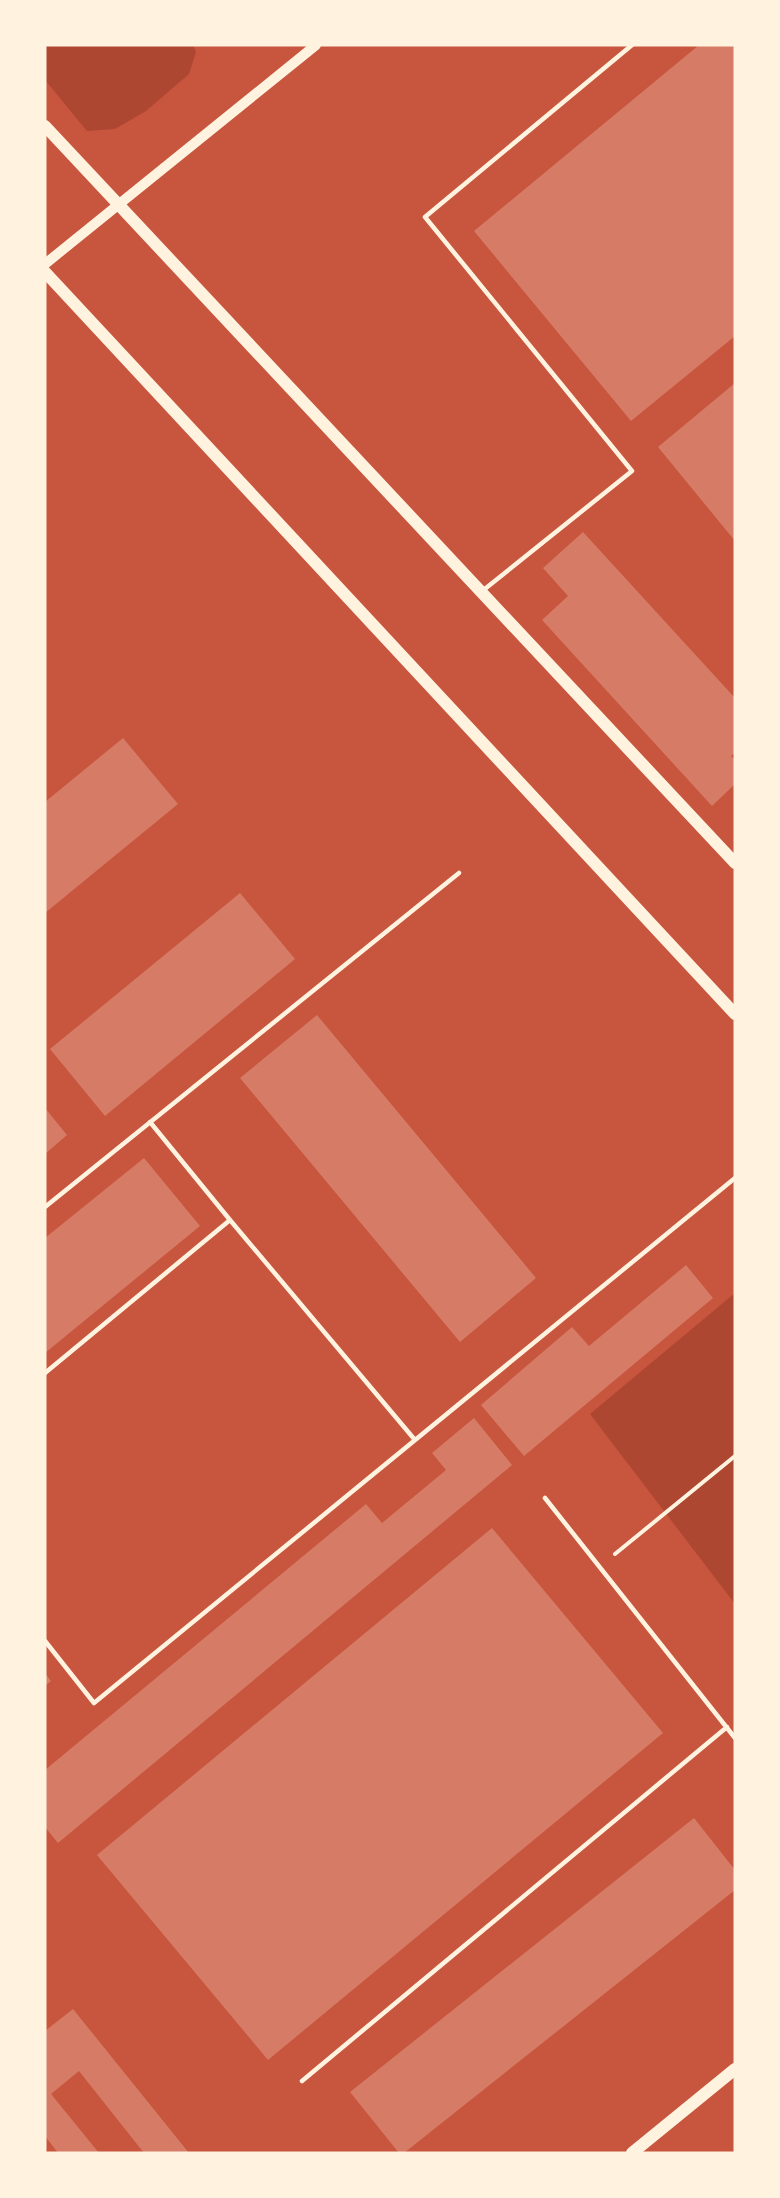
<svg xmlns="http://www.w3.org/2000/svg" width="780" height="2198" font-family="'Space Grotesk',sans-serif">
<rect width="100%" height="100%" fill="#c8553d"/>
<path fill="#ae4732" d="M45,45H193L196,52L189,74L146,111L115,129L87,131L45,80Z
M735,1293V1604L590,1414Z"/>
<path fill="#d67c66" d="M699,45H735V336L631,421L474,231Z
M735,383V541L658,447Z
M583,532L735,698V753L731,756L735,760V784L712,806L542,620L568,596L543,568Z
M123,738L178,804L45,913V802Z
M240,893L295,959L105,1116L50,1049Z
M317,1015L536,1278L460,1342L240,1078Z
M45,1108L67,1135L45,1154Z
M144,1158L200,1226L45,1353V1238Z
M686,1265L713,1298L524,1456L481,1405L572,1327L589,1346Z
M474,1418L512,1465L58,1843L45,1827V1770L366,1504L382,1523L446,1470L432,1453Z
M492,1528L663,1733L268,2060L97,1855Z
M45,1673L51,1681L45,1686Z
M694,1818L735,1870V1890L404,2153H399L350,2092Z
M73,2009L189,2153H144L79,2071L51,2094L99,2153H58L45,2136V2031Z"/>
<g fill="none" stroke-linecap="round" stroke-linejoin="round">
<path stroke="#fff3e0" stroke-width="4" d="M615,1554L735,1456"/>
<path stroke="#fff3e0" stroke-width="4.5" d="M481,592L632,471L425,217L632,45
M150,1122L230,1220
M45,1207L459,873
M45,1373L230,1220L415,1440
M545,1498L735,1738
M45,1641L94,1703L735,1178
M302,2081L727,1727"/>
<path stroke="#fff3e0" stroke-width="10" d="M45,264L316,45"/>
<path stroke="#fff3e0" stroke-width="12" d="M45,126L735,863
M45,272L735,1014
M632,2153L735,2069"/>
</g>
<rect width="780" height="2198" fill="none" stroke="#fff3e0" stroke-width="93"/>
</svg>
